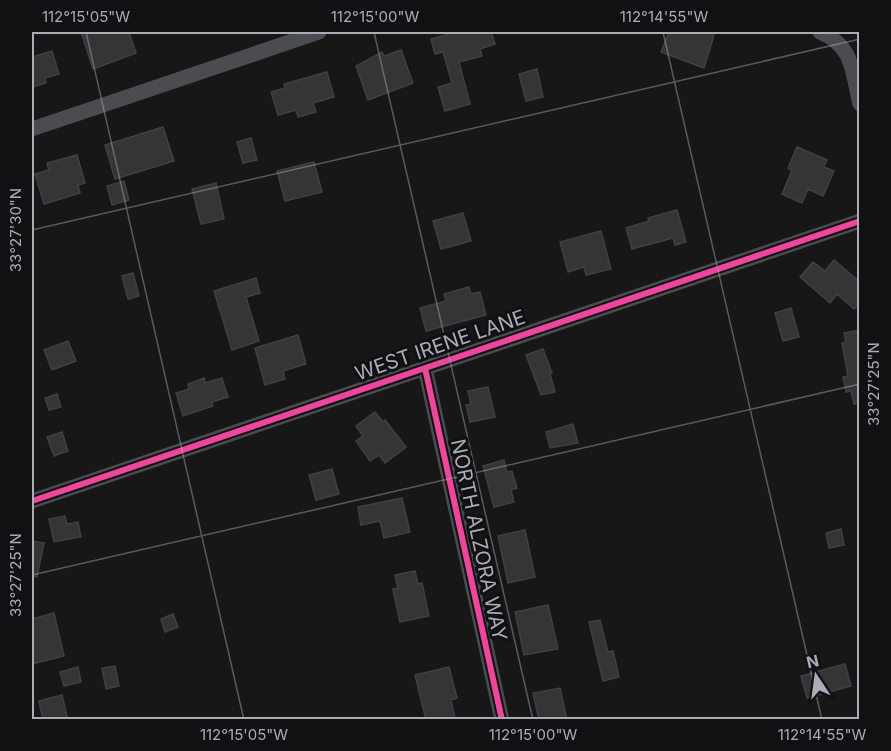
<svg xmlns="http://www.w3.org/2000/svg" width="891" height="751" font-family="Inter,sans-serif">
<rect width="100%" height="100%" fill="#171717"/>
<path fill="#353536" stroke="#3f4043" stroke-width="1.5" d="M81,32H129L136,53L93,69Z
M457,32H491L495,44L480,49L482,56L459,62L470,104L445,111L438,87L452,83L443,52L435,54L431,39Z
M669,32H715L704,68L661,52Z
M401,50L413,83L368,100L356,66L382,52L384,56Z
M52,51L59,74L45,78L46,83L32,87V57Z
M537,69L543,97L526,101L519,74Z
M327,72L334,97L313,103L316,112L298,117L296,110L278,115L271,92L285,88L284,84Z
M163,127L174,161L115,179L105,145Z
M251,138L257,160L243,163L237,142Z
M797,147L827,160L824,167L834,171L823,196L808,189L802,203L782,194L792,170L788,168Z
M77,155L85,183L78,185L80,193L44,204L35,174L49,170L47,163Z
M314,162L322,192L285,201L277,171Z
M124,181L129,200L112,205L107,186Z
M216,183L224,219L201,224L192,189Z
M677,210L686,242L675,245L673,238L632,249L626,228L649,221L648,218Z
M463,213L471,241L441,249L433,221Z
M601,231L611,269L586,275L584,267L568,272L560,242Z
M834,260L860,282V303L854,309L837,294L830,303L800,277L813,262L825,271Z
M133,273L139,296L128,299L122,276Z
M256,278L260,293L246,297L259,341L232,350L214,291Z
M469,287L471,294L480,292L486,315L426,331L420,308L446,301L444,294Z
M791,308L799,337L783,341L775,313Z
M860,330V403L854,404L851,391L846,392L843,377L848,376L842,343L846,342L844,333Z
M298,335L306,364L283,371L285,379L265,385L255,348Z
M68,341L76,361L52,370L44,350Z
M543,349L552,373L550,374L555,392L541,395L526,355Z
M204,378L205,383L222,378L228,397L212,402L213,406L183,416L176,393L189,389L188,384Z
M488,387L495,417L470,422L466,405L471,404L468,391Z
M57,394L61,407L49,410L45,398Z
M375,412L383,422L385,420L406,447L385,463L379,455L370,461L356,441L363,436L356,426Z
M573,424L578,443L550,448L546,432Z
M62,432L68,451L54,456L47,437Z
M504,460L507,472L512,471L517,488L511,490L514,502L494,507L483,466Z
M332,469L339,494L316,500L309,475Z
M402,498L410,532L384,538L380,521L361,525L358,507Z
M65,516L67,524L78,522L81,537L54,542L49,519Z
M841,529L844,545L829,548L826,533Z
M525,530L535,577L508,583L498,536Z
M32,541L44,543L37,577L32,576Z
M415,571L418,584L422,583L429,616L400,622L393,589L398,588L395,575Z
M548,605L558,649L524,655L515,612Z
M54,613L64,656L32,664V619Z
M173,614L178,627L165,632L161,619Z
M600,620L608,652L613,651L619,677L603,681L589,622Z
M845,664L851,686L807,698L801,676Z
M115,666L119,686L106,689L102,668Z
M78,667L81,682L64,686L60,672Z
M449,667L457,698L451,700L455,718L426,720L415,675Z
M560,688L567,720H539L533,693Z
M62,695L68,720H43L39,701Z"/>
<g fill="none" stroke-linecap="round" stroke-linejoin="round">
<path stroke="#4b4c50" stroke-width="15" d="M820,32C854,46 852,72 860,104
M32,129L319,32
M425,368L502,720
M32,501L860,221"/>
<g stroke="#111113" stroke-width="10">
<path id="cycleway" d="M425,368L502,720
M32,501L860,221"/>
</g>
<use href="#cycleway" stroke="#ed469a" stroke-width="6"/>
</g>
<path fill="none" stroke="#a8adb8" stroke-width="1.5" stroke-opacity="0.45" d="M86,32L244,720M374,32L533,720M663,32L822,720M32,230L860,39M32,575L860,384"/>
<g text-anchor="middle" stroke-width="6" stroke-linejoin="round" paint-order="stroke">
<g font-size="20" fill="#a8adb8" stroke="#111113">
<text transform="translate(440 345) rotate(-19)" y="7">WEST IRENE LANE</text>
<text transform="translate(479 540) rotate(78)" y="7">NORTH ALZORA WAY</text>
</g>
</g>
<rect width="891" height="751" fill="none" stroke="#111113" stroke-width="66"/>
<g transform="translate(816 676) rotate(347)" stroke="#111113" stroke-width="4.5" paint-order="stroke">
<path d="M0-4.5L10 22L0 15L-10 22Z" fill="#a8adb8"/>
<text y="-9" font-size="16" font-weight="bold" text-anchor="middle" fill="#a8adb8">N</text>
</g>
<rect x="33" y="33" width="825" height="685" fill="none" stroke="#a8adb8" stroke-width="2"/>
<g font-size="15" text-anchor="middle" fill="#a8adb8">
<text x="86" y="22">112°15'05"W</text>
<text x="375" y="22">112°15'00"W</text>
<text x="664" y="22">112°14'55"W</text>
<text transform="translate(16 230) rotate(-90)" y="5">33°27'30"N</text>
<text transform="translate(874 384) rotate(-90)" y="5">33°27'25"N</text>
<text transform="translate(16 575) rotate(-90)" y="5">33°27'25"N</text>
<text x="244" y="740">112°15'05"W</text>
<text x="533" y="740">112°15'00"W</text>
<text x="822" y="740">112°14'55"W</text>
</g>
</svg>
